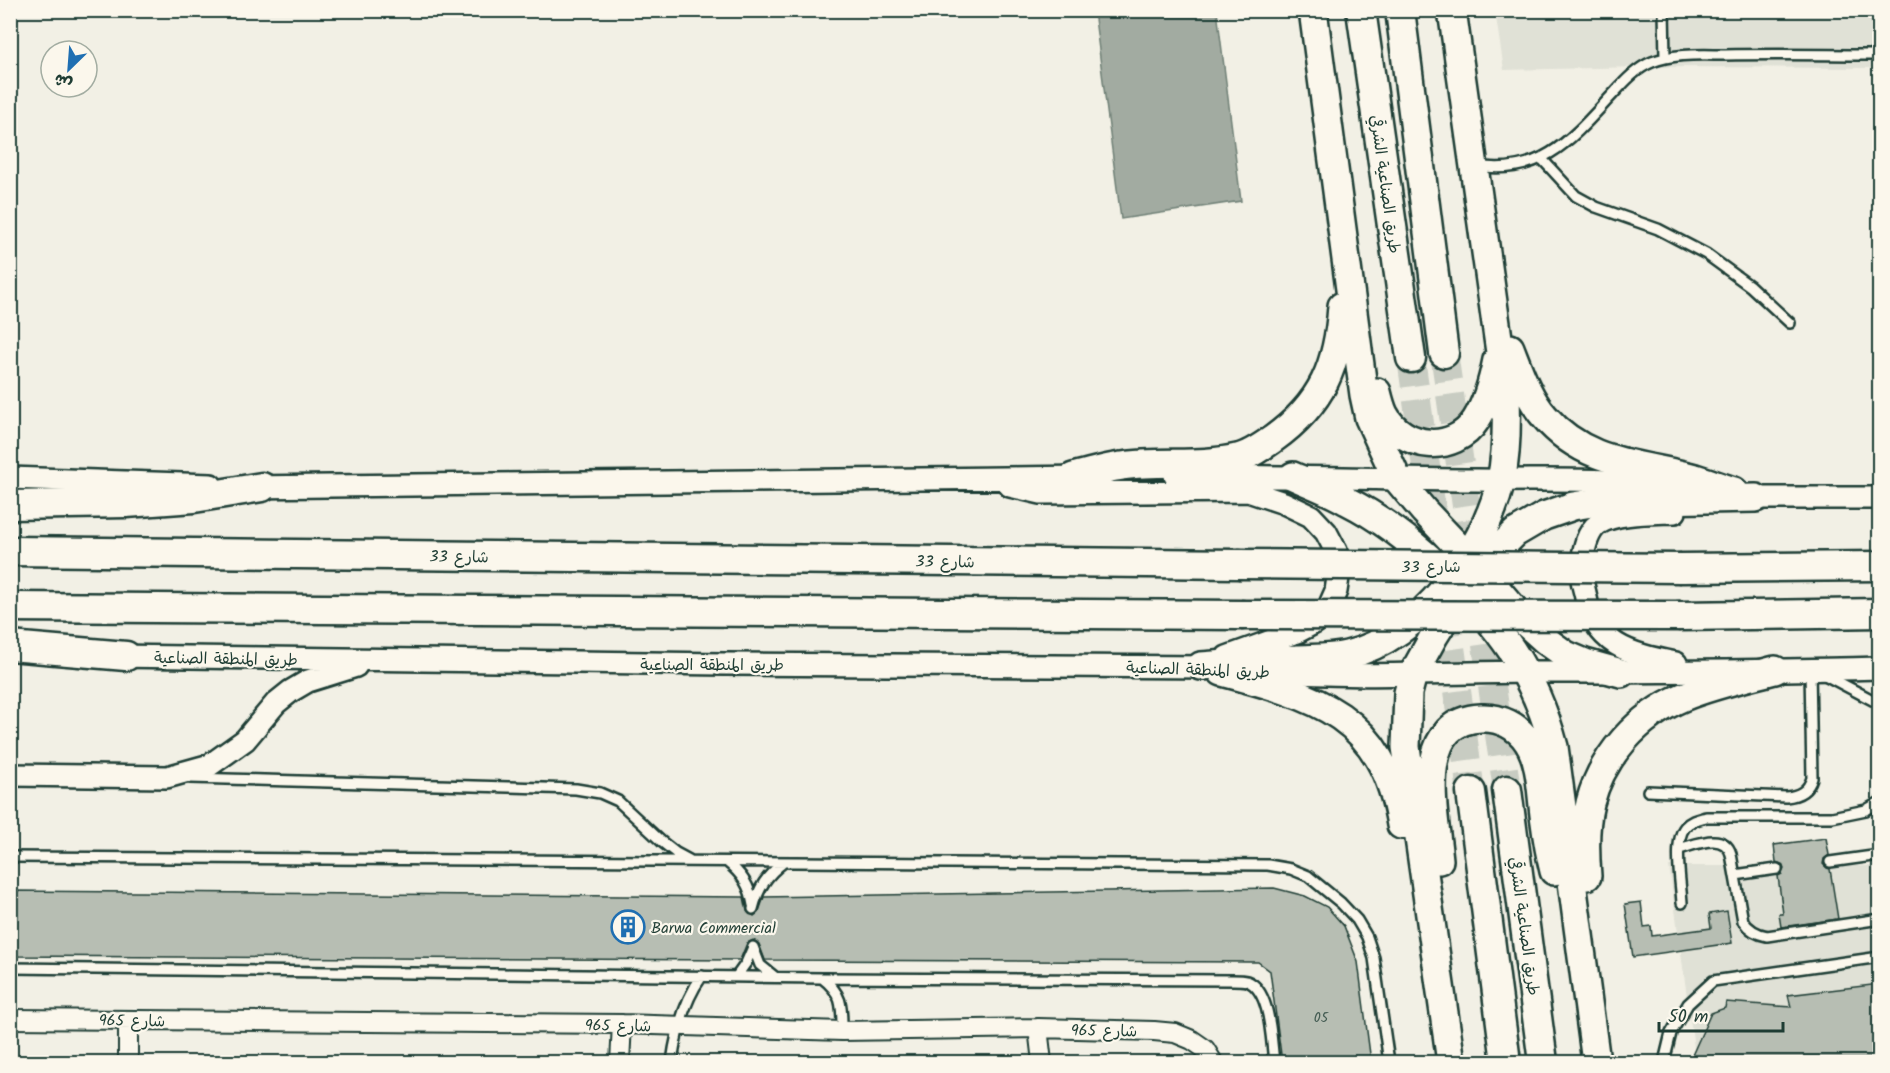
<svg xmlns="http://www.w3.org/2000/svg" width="1890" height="1073" font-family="Kalam,'Playpen Sans Arabic',sans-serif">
<rect width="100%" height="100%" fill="#f2f0e5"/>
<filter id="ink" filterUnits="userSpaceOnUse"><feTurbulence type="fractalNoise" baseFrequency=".0167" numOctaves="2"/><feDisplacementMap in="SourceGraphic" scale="12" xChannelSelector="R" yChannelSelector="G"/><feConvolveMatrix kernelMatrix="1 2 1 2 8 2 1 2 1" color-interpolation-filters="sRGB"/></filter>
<g filter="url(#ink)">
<path fill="#e0e1d6" d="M1495,11H1879V68L1641,67L1504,70Z
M1669,866H1879V1062H1696Z"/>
<path fill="#a2aba1" stroke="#6e7f75" stroke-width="1.5" d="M1094,11H1217L1241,201L1121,219Z"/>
<path fill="#b7beb3" stroke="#1f3d34" stroke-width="1.5" d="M1826,838L1829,855L1824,859L1823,864L1827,868L1830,869L1838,919L1781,927L1779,914H1783L1778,876L1782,874L1784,869L1782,864L1776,862L1774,845Z
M1274,888L1305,896L1327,907L1344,926L1358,962L1371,1062H1282L1270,971L1258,962L765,960L759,944L753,940L747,943L740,960L10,956V891L744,897L747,911L754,916L759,911L764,897Z
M1641,902L1644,927L1651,926L1652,936L1711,928L1709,914L1727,911L1732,943L1633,957L1625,904Z
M1880,984V1062H1689L1711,1013L1725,1008L1726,1002L1791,1007L1788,995Z"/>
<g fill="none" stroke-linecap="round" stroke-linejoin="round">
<path stroke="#c8ccc2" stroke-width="28" stroke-dasharray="28 14" stroke-linecap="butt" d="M1444,353L1507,790
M1411,358L1471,792"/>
<g stroke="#1f3d34" stroke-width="14">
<path id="service" d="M1664,10L1665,58
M1542,159L1576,196L1596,207L1658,229L1706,254L1750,286L1790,323
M1477,166C1543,177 1574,136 1614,93C1625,81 1637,68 1652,62C1674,53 1702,55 1725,55C1776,54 1828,55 1880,55
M1825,675L1880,704
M190,778L576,789L600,793L618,801L662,842L676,853L689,860
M1648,791L1786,797C1799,796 1808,791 1812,778L1810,670
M1679,849C1695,845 1724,831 1731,854L1743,921C1749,930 1756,934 1767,936L1880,919
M10,857L1268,865L1291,869L1308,876L1341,903L1357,920L1367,937L1374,958L1389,1062
M727,862C742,874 750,886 753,905
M1830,862L1880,855
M1735,875L1777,869
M1682,903C1681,884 1673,841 1685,827C1691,820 1699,819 1706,817H1832L1866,810L1880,802
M753,909C758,888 767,875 784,862
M753,947L760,965L775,977
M10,968L822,978L1233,980C1237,980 1243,980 1247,981C1271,990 1271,1040 1274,1062
M736,977L746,963L753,947
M822,978C843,994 842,1006 842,1031
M672,1062C676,1032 684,1001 702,976
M1664,1062L1671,1033L1688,1004L1713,981L1880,957"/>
</g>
<g stroke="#1f3d34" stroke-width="22">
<path id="minor" d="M10,1019L622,1024L842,1031L1038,1028L1154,1031L1175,1033L1192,1040L1205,1049L1213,1062
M1038,1028L1042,1062
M128,1062V1020
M620,1062L622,1024"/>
</g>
<g stroke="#1f3d34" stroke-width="26">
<path id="tertiary" d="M1175,476C1275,476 1376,479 1476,480C1548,481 1615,477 1686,488
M10,478L211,485
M1010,486L1041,493L1248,491L1284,503L1311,516L1326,532L1336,551L1339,571L1336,591L1328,609L1316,622L1299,631L1227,657
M248,487L1087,477
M1741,496L1756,498H1880
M1675,512C1654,513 1615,512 1598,524C1587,532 1584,549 1582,561C1580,573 1582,582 1585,593C1594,645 1629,654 1676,663
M113,656L724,664L1216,667
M1262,671C1350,678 1437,673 1525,672C1643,672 1761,671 1880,668
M10,775L167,777L210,765L245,740L276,703L291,691L308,681L356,666"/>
</g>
<g stroke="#1f3d34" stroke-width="32">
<path id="primary" d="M1313,10L1364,395L1369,418L1397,479L1424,511L1480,570L1526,623L1545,640L1566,655L1585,663L1621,673
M1510,348C1519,371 1528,398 1545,417C1586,465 1639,463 1695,478C1708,482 1721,487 1734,491
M1377,392C1379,400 1381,408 1384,414C1403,450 1454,454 1476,420C1487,403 1493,380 1497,360
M1293,476C1311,484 1330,491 1347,501C1383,519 1414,544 1443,571C1499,625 1534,671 1554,747L1596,1062
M1073,477C1089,473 1106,468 1122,466C1160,460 1199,467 1237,458C1249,456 1263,446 1273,439C1323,403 1338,365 1342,306
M1201,666C1233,664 1265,660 1297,659C1313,658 1330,659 1347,655C1420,638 1484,552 1501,481C1507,452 1507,424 1506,395L1452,10
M1222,672C1317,697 1383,715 1401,825
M1439,860C1435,815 1412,721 1481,718C1500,717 1518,726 1528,742C1542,763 1541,797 1545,822C1547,838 1550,855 1554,871
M1587,876C1585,852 1584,827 1590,803C1602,756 1638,716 1683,697C1712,685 1744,678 1775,670
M1451,1062L1406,747L1408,693L1413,674L1434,636L1463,590L1498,550L1515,533L1544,516L1573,506L1605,501L1756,498"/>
</g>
<g stroke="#1f3d34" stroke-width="33">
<path id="trunk" d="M1361,10L1411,358
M1400,10L1444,353
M10,505L126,503L194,498L262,487
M10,551L1238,564
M1681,568L1880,566
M10,607L1241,615
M1680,616L1880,613
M10,646L126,656
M1507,790L1543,1062
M1471,792L1506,1062"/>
</g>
<use href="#service" stroke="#fbf7ec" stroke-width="9"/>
<use href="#minor" stroke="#fbf7ec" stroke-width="18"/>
<use href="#tertiary" stroke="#fbf7ec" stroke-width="21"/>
<use href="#primary" stroke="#fbf7ec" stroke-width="27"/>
<use href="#trunk" stroke="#fbf7ec" stroke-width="28"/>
<g stroke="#1f3d34" stroke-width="33" stroke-linecap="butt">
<path id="trunk-bridge" d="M1238,564L1681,568
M1241,615L1680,616"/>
</g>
<use href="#trunk-bridge" stroke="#fbf7ec" stroke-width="28"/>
</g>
</g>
<defs>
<g id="building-ring" transform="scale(1.725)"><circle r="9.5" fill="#fbf7ec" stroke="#1f6fb2" stroke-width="1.5"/><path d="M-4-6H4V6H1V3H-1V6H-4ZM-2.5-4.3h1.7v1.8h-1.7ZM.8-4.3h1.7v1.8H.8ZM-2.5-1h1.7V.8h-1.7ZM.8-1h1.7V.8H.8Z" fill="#1f6fb2"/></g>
</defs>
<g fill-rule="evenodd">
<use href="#building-ring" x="628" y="927"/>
</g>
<g text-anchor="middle" stroke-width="4.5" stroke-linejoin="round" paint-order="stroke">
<g font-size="14" fill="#455d54">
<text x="1321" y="1022">05</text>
</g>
<g font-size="16" fill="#1f3d34" stroke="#fbf7ec">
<text transform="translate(1386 184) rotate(82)" y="6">طريق الصناعية الشرقي</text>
<text transform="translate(459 556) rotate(1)" y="6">شارع 33</text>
<text transform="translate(945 561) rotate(1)" y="6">شارع 33</text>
<text x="1431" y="572">شارع 33</text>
<text transform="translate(226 658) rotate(1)" y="6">طريق المنطقة الصناعية</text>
<text x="712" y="670">طريق المنطقة الصناعية</text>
<text transform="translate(1198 669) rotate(2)" y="6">طريق المنطقة الصناعية</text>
<text transform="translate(1525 926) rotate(82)" y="6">طريق الصناعية الشرقي</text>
<text transform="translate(132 1020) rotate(1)" y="6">شارع 965</text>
<text transform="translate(618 1025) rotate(1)" y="6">شارع 965</text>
<text transform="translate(1104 1030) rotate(1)" y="6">شارع 965</text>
</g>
<g font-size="16" fill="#1f3d34" stroke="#fbf7ec" text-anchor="start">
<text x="651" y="933">Barwa Commercial</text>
</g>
</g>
<rect width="1890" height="1073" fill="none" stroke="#fbf7ec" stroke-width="36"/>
<rect x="18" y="18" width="1854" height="1037" fill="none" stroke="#1f3d34" stroke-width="2" filter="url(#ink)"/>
<g transform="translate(69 69) rotate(205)"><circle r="28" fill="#fbf7ec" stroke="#a3ada2" stroke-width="1.5"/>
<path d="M0-4.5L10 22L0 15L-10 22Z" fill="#1f6fb2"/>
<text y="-9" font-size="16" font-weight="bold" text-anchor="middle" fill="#1f3d34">ش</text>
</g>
<path d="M1659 1022v9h124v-9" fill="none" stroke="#1f3d34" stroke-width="3"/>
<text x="1668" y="1022" font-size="18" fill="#1f3d34" stroke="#fbf7ec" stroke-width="4.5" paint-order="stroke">50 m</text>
</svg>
